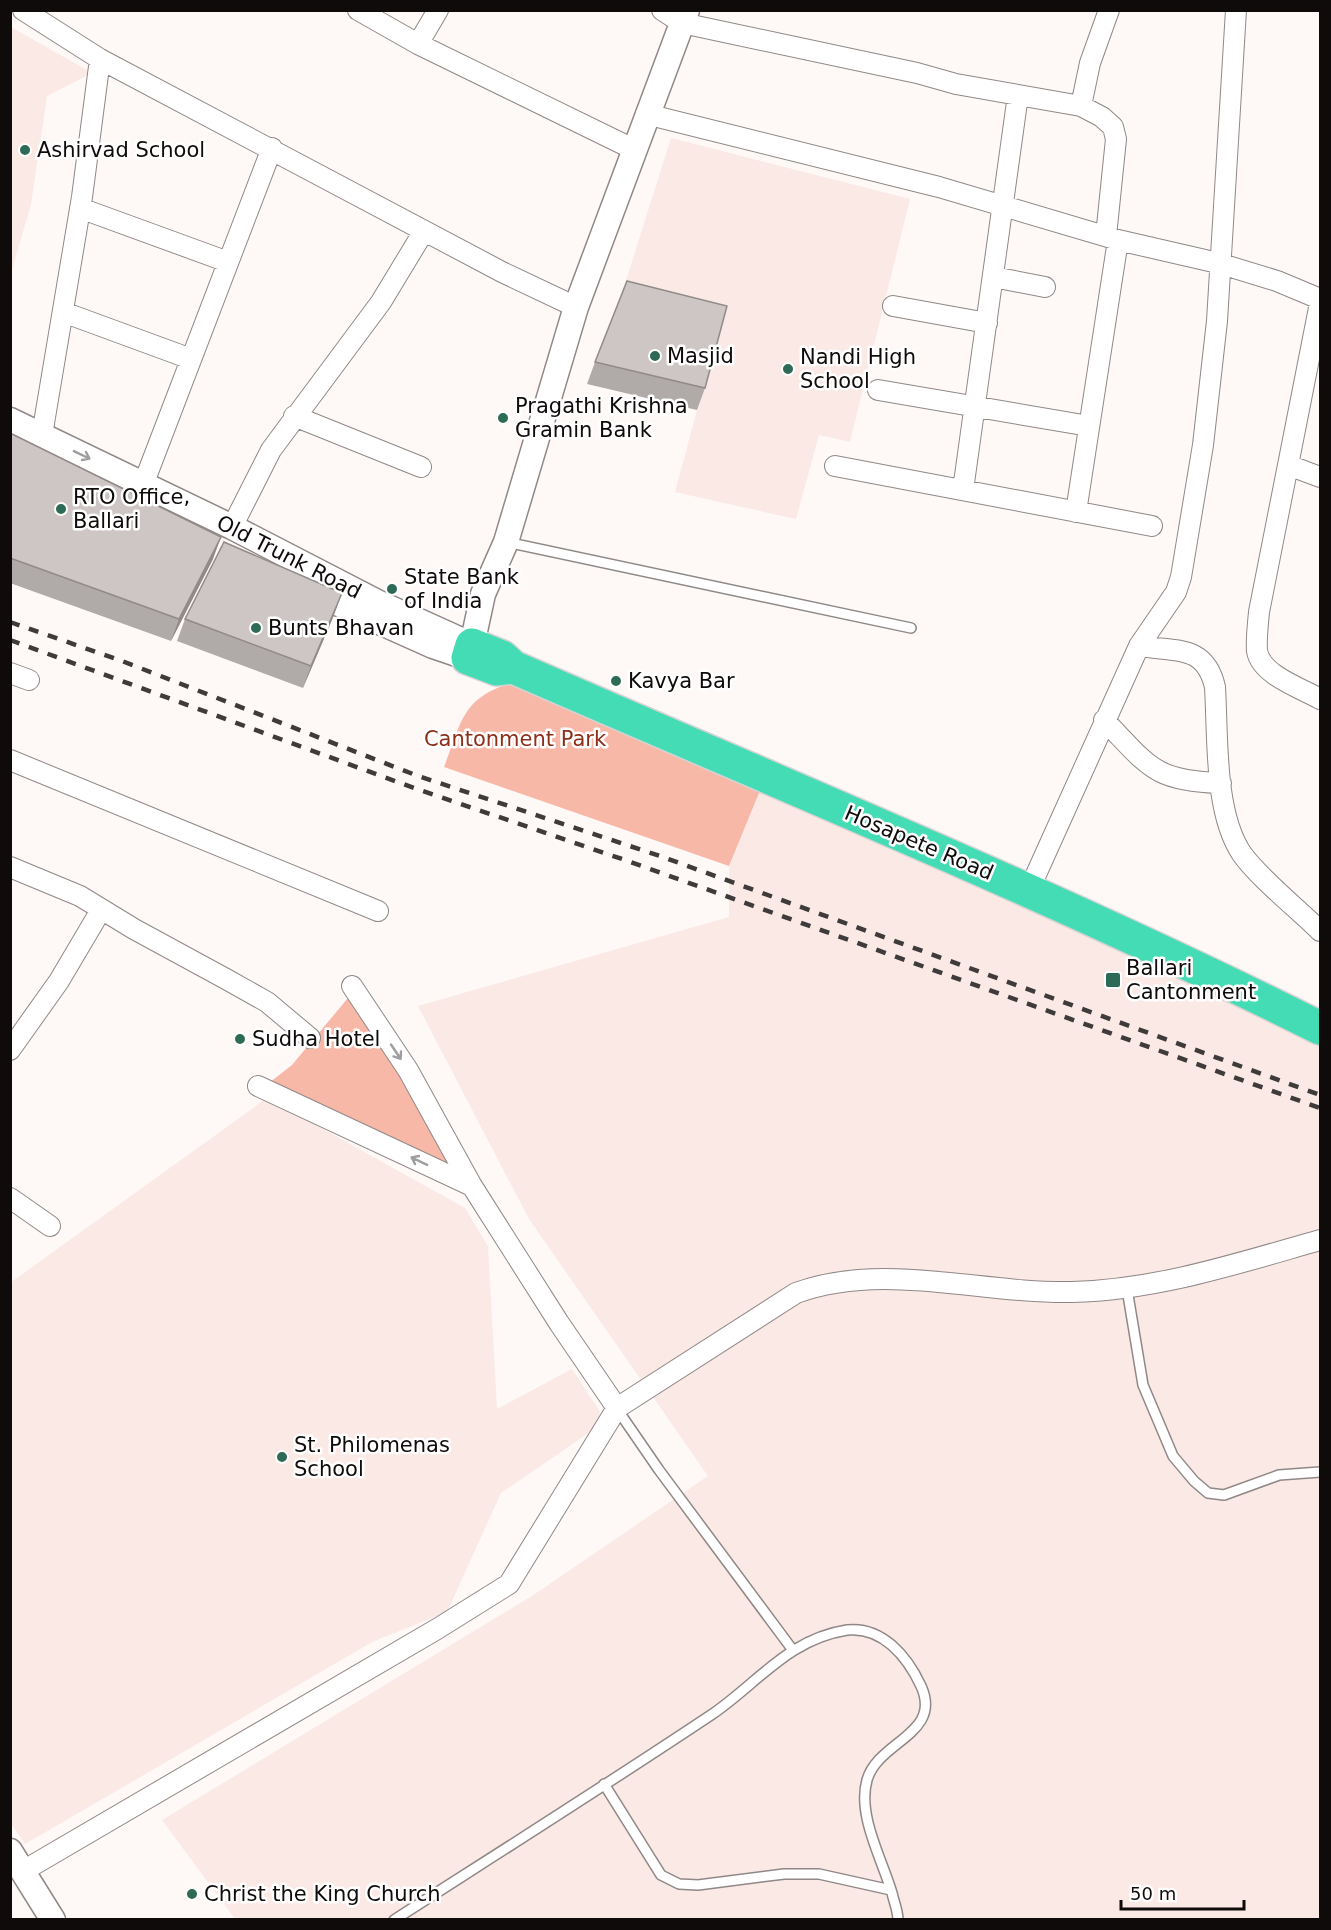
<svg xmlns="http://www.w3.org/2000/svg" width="1331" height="1930" font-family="'DejaVu Sans',sans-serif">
<rect width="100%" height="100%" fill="#fef8f6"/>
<path fill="#fae9e5" d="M11,27L92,73L47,96L31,204L11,273Z
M671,138L910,199L850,442L819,435L796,519L675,492L719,329L619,303Z
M761,788L1320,1036V1919H235L162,1820L532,1596L708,1476L529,1219L418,1006L729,917V866Z
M267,1098L465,1208L488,1246L497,1409L572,1369L606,1421L501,1493L447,1612L374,1641L25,1844L10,1822V1283Z"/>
<path fill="#f8b8a8" d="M511,683L761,788L729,866L444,767C462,722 461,699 511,683Z
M353,992L462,1176L265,1086L292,1065Z"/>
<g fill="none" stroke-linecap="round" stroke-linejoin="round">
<g stroke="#908887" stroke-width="12">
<path id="service" d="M506,542L911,628
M1127,1289L1143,1385L1173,1456L1194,1481L1208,1493L1224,1495L1279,1475L1320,1472
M617,1409L659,1470L792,1649
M604,1784L661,1875L679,1884L698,1885L784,1874H819L891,1890
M394,1920C500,1852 606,1785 711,1715C757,1684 788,1639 847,1630C882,1626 907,1656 921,1686C943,1734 878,1741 867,1780C857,1815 882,1859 892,1893C894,1902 898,1911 898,1920"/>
</g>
<g stroke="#908887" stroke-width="22">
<path id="minor" d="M23,10L100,59L502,272L576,307
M358,10L418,44L633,149
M662,10L682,23L917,73L956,84L1081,106L1102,117L1113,127L1116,139L1106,236
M418,44L438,10
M1081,106L1090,63L1109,10
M646,114L939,187L1118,240L1218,263L1277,281L1320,299
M80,208L228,262
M993,277L1045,287
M1320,303L1259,612C1258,624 1256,639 1257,651C1261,675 1301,688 1320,699
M893,306L987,323
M63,312L191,359
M878,390L1089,426
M294,416L421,467
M42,435L82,197L100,59
M1288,465L1320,477
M835,466L1152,526
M143,485L272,148
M963,490L1018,95
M1076,512L1118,240
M232,527L271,450L381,302L424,231
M1139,646C1176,652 1205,644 1215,687C1218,737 1214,813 1242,854C1258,877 1299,910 1320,931
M10,673L29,680
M1104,720C1149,766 1153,781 1221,783
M10,760L378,911
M10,867L80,896L134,929L226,979L267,1002L310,1038
M1029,890L1139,646L1176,592L1181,577L1203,445L1217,321L1236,10
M352,986L408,1070L472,1186L559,1323L617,1408
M10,1050L59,981L101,910
M258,1086L472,1186
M10,1198L50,1226
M23,1871L437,1629L509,1584L617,1408L796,1293C884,1261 980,1294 1072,1292C1157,1290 1239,1263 1320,1240"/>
</g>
<g stroke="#908887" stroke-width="27">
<path id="tertiary" d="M10,420L232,527L377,602L472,645L483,594L506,542L576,307L687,10
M310,591L433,646L468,658
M10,1851L53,1920"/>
</g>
<g stroke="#d4d3d3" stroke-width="36">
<path id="trunk" d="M513,667L497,669L468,658L472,645L502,657L513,667C783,785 1056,896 1320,1028"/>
</g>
<use href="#service" stroke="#fff" stroke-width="9"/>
<use href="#minor" stroke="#fff" stroke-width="20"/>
<use href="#tertiary" stroke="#fff" stroke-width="24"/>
<use href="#trunk" stroke="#44dcb4" stroke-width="33"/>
<path stroke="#3e3b3a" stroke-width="4.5" stroke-dasharray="10 10" stroke-linecap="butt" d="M10,622L122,661L418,776L660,856L1320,1095
M10,640L414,788L622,859L1320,1108"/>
</g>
<path fill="#b0aaa9" d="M595,362L705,388L697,410L587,384Z
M10,433L213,559L171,641L10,583Z
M334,615L303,688L177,641L185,619Z"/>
<path fill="#908b89" d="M221,537L213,559L171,641L179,619Z
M342,593L334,615L303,688L311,666Z"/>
<path fill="#cdc6c4" stroke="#908b89" stroke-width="1.5" d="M627,281L727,306L705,388L595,362Z
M10,433L221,537L179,619L10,558Z
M224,542L342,593L311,666L185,619Z"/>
<defs><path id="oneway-shaft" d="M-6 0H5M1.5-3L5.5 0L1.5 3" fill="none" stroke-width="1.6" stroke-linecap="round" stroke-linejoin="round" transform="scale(1.5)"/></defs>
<g stroke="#9f9d9d">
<use href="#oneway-shaft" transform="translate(82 455) rotate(26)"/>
<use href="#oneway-shaft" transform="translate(396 1052) rotate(56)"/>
<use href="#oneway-shaft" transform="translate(419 1161) rotate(-154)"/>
</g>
<g fill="#2e6b56" stroke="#fff" stroke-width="2">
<circle cx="25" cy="150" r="6"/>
<circle cx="655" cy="356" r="6"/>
<circle cx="788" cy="369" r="6"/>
<circle cx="503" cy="418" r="6"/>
<circle cx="61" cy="509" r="6"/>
<circle cx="392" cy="589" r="6"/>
<circle cx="256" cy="628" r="6"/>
<circle cx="616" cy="681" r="6"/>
<rect x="1105" y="972" width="16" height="16" rx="3"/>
<circle cx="240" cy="1039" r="6"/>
<circle cx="282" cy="1457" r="6"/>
<circle cx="192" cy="1894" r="6"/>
</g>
<g text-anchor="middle" stroke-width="5" stroke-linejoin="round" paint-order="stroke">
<g font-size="21" fill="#0e0b0a" stroke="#fff" text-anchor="start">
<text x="37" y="157">Ashirvad School</text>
<text x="667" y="363">Masjid</text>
<text x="800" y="364">Nandi High<tspan x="800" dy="24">School</tspan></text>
<text x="515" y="413">Pragathi Krishna<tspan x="515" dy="24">Gramin Bank</tspan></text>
<text x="73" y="504">RTO Office,<tspan x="73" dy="24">Ballari</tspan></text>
<text x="404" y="584">State Bank<tspan x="404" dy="24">of India</tspan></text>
<text x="268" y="635">Bunts Bhavan</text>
<text x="628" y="688">Kavya Bar</text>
<text x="1126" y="975">Ballari<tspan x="1126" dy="24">Cantonment</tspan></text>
<text x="252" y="1046">Sudha Hotel</text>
<text x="294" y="1452">St. Philomenas<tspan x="294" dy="24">School</tspan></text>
<text x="204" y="1901">Christ the King Church</text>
</g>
<g font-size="21" fill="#0e0b0a" stroke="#fff">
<text transform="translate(289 557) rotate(27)" y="7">Old Trunk Road</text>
<text transform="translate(919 843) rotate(23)" y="7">Hosapete Road</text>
</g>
<g font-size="21" fill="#8c3019" stroke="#fff">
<text x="515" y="746">Cantonment Park</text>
</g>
</g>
<rect width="1331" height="1930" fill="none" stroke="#0e0b0a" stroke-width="24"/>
<path d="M1121 1900v9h123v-9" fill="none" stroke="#0e0b0a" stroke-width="3"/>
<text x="1130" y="1900" font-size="18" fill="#0e0b0a" stroke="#ffffff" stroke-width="4.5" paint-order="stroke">50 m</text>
</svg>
